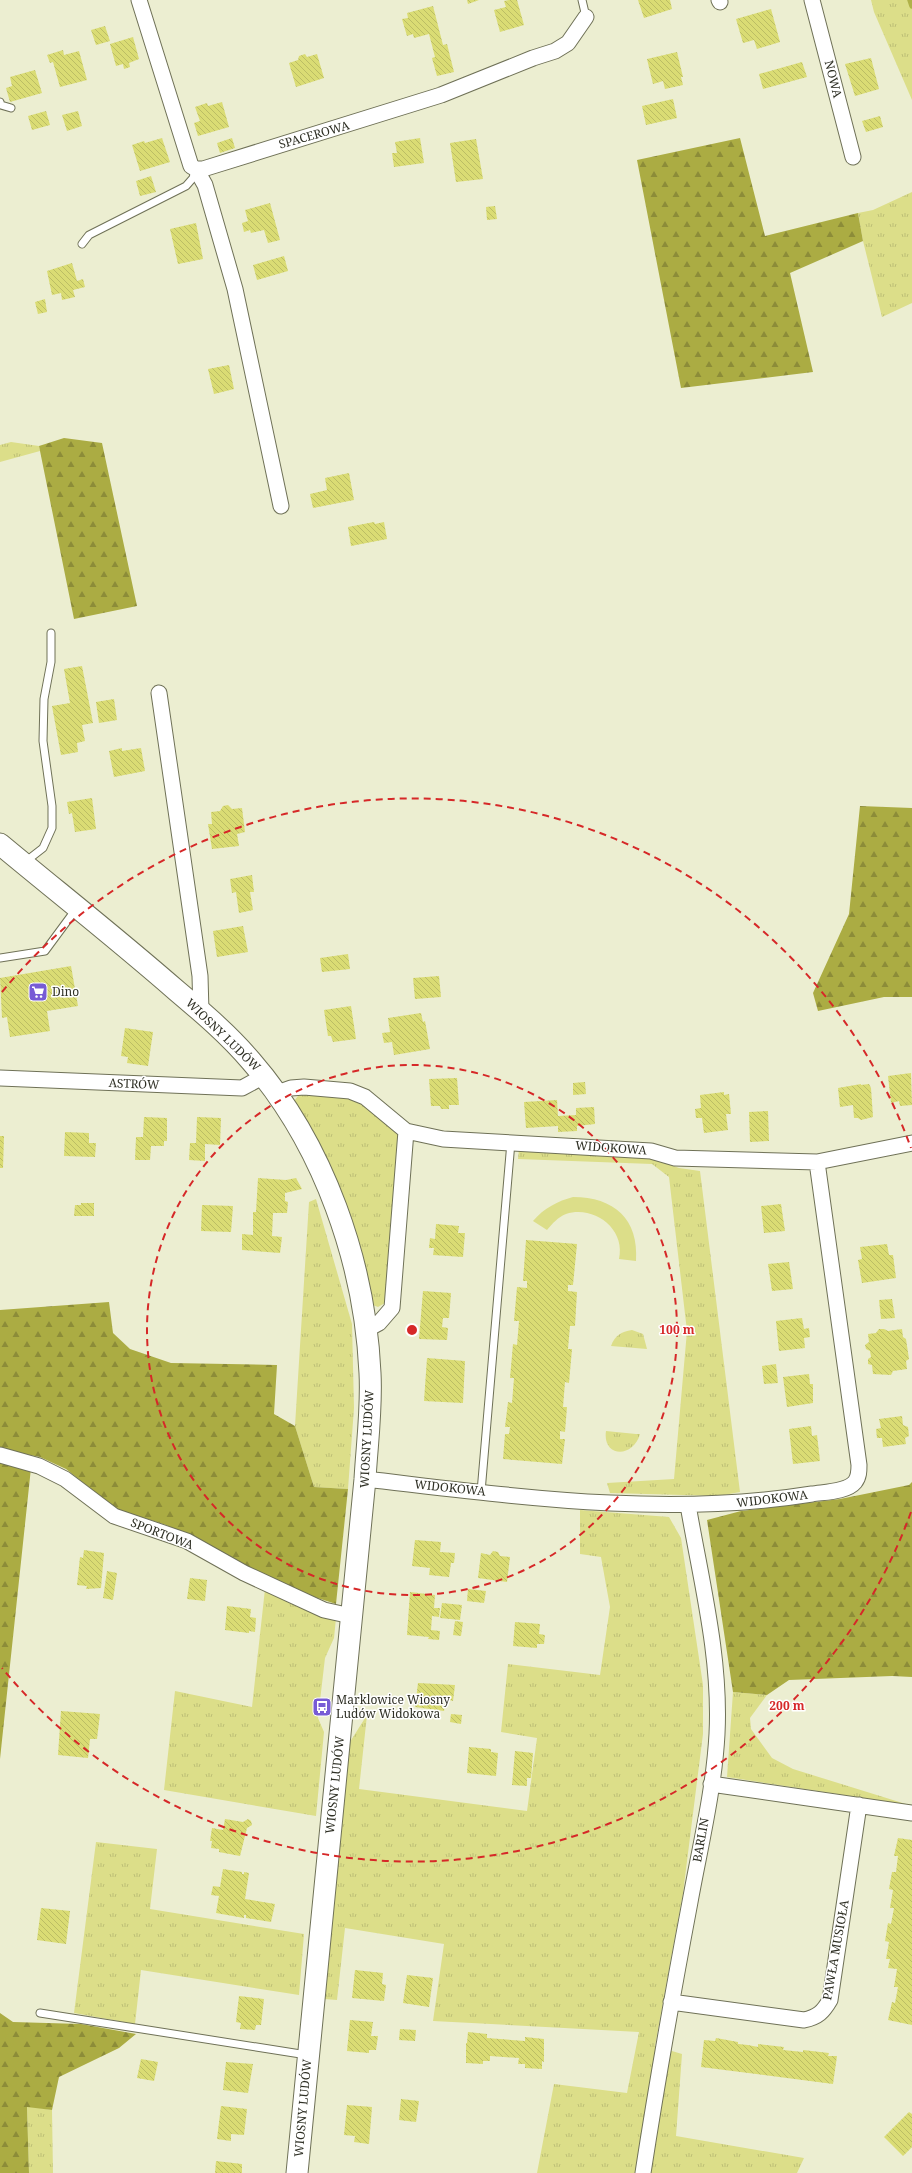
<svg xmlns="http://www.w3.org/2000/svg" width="912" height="2173" font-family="'Noto Serif',serif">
<defs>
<pattern id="grass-tufts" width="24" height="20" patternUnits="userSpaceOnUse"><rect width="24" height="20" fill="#dcde89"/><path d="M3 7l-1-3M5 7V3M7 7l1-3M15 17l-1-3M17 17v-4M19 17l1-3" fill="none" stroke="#bdbf76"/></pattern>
<pattern id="forest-firs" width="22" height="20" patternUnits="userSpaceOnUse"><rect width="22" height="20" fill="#abac43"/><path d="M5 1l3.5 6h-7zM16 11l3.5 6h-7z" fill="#8c8c38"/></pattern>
<pattern id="building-back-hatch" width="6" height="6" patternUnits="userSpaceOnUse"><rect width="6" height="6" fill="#dadc74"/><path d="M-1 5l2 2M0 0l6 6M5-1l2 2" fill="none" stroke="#bbbd64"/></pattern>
</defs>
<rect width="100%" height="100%" fill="#eceed1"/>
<path fill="url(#grass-tufts)" d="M871,0H912V100L874,12Z
M912,192V303L882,317L863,241L858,213L873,210Z
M11,442L39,446L40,451L0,462V445Z
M308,1091L334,1094L363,1101L400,1134L385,1303L378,1307L370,1304L294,1101L298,1096Z
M519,1149L646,1156L679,1168L700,1171L740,1492L719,1496L610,1493L607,1483L674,1479L687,1331L669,1177L652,1164L518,1159Z
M316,1199L352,1324L354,1408L348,1489L314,1487L295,1426L309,1202Z
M632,1330L643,1334L647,1349L611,1346C615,1335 621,1332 632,1330Z
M606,1431L636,1434H640C633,1459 602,1457 606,1431Z
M580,1510L669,1517L681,1538L703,1685V1734L683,1893L655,2046L682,2054L676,2136L804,2158L797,2173H537L554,2084L627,2093L639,2032L433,2021L444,1944L345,1928L337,2000L324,1999L348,1745L367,1715L359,1789L527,1811L537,1738L501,1732L508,1664L600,1675L610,1607L601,1557L580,1554Z
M265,1589L336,1618L334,1638L325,1658L318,1718L324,1732L316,1816L164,1790L175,1691L252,1707Z
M733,1692L767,1695L750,1718L751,1729L772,1758L793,1769L909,1805L727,1777Z
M96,1842L157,1849L150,1909L304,1934L299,1995L141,1970L135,2024L74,2013Z
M27,2106L52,2110L53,2173H29Z"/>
<path fill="url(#forest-firs)" d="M740,138L765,236L858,213L863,241L790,273L813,372L681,388L637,160Z
M64,438L102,443L137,606L74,619L39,446Z
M860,806L912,808V997H884L818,1011L813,993L849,914Z
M109,1302L113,1333L130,1349L171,1363L277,1365L274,1414L295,1426L314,1487L348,1489L336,1604L296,1591L166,1525L116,1509L66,1469L40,1457L0,1449V1310Z
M0,1460L31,1468L0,1759Z
M912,1482V1677L892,1676L789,1680L767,1695L733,1692L707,1520L741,1511L840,1499L909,1485Z
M0,2013L13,2022L81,2024L136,2034L119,2048L59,2077L52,2110L27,2107L29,2173H0Z"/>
<path fill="#dcde89" d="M573,1197C614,1197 639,1219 636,1261L619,1259C626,1229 594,1205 566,1214C558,1217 552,1224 547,1230L533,1221C544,1208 558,1201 573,1197Z"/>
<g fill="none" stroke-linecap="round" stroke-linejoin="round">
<path stroke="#b0b249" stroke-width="5.5" d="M910,0L912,6"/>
</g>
<path fill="url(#building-back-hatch)" d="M467,0H479L468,4Z
M509,0H517L524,25L500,32L494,10L506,7L504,1Z
M638,0H670L672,9L644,18Z
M433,6L443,45L447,44L454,72L437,76L432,58L435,57L429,34L414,38L413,34L407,36L402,19L408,18L407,13Z
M771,9L780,42L757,49L754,40L743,43L736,19Z
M105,26L110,41L96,45L91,30Z
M133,37L139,59L129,63L130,67L124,69L123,64L116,66L110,44Z
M63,50L64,55L79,51L87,80L60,87L53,62L50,63L47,55Z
M677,52L683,77H681L683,85L665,89L663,81L653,84L647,59Z
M305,54L307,57L317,54L324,78L296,87L289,63L298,60L299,56Z
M871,58L879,89L855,96L845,64Z
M802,62L807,77L763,89L759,74Z
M35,70L42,93L10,102L6,88L12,86L10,77Z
M673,99L677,118L646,125L642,106Z
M222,102L229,127L198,136L194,123L200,121L195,107L207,103L208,106Z
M46,111L50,125L32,130L28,116Z
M78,111L82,126L67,131L62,115Z
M880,116L883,127L866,132L862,121Z
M162,138L170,162L140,171L132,145L144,141L145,143Z
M232,138L235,148L220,153L217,143Z
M420,138L424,163L394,167L392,153H397L395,142Z
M476,139L483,179L456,182L450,143Z
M151,176L156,192L140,196L136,181Z
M270,203L280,240L268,243L264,230L251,233L250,230L244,232L242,223L248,221L245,210Z
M495,206L497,219L487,220L486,207Z
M196,223L203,259L178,264L170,229Z
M284,256L288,271L257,280L253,265Z
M72,263L77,281L83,279L85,287L73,290L75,297L62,300L61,293L52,295L47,271Z
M45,299L47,312L38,314L35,302Z
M229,365L234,389L214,394L208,369Z
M349,473L354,500L313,508L310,494L327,490L325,478Z
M374,522L375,524L384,522L387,539L351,546L348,527Z
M82,666L93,723L82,725L85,741L77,743L78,752L61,755L52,706L70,703L64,669Z
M114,699L117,720L99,723L96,702Z
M122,748V751L141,748L145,771L114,777L109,751Z
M92,798L96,829L75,832L72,813L69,814L67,802Z
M228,805L232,809L242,808L245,832L237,834L239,846L212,849L208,824H212L211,812L220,811L223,806Z
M252,875L254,892H250L253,910L239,913L236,892L232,893L230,879Z
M243,926L248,952L217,957L213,931Z
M348,954L350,969L322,972L320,958Z
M71,966L78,1006L47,1011L50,1031L10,1037L7,1017L2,1018L0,978Z
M439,976L441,997L415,999L413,978Z
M351,1006L356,1039L333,1042L331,1036H328L324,1010Z
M421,1013L423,1022L425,1021L430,1049L394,1055L392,1042L384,1043L382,1033L390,1032L388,1018Z
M125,1028L153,1032L148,1066L127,1063L128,1057L121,1056Z
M911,1073L912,1105L900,1106L899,1101L891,1103L888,1076Z
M457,1078L459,1105H449V1109H441L440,1106H431L429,1079Z
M585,1082L586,1094L573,1095V1083Z
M861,1084V1085L869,1084L871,1088L873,1117L861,1120L858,1118H854L853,1105L840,1107L838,1088Z
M724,1092V1095L729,1094L731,1114H726L728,1130L704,1133L702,1118H696L695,1109L701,1108L700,1095Z
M557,1100L558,1116L576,1115V1108L594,1107L595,1124L577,1126V1131L558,1132V1126L526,1128L524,1102Z
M768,1111L769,1141L750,1142L749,1112Z
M144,1117L167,1118V1141H164V1146H151L150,1160H135L136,1137H143Z
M197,1117L221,1118L220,1145L205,1144V1161L189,1160L190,1143H196Z
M65,1132L89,1133V1143H96L95,1157L64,1156Z
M0,1136H4L3,1168H0Z
M258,1178L286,1180L296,1178L302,1189L285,1193V1201L288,1202L287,1213H273L272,1236L282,1237L280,1253L242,1250V1234L253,1235V1212H256Z
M81,1203H94V1216H74L75,1205H81Z
M781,1204L785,1231L764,1233L761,1206Z
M202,1205L233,1206L231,1232L201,1231Z
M436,1224L459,1226L458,1233H465L463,1257L433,1255L434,1248H429L430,1238L435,1239Z
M526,1240L577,1244L573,1285H568V1291L577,1292L575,1326H570L568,1349H572L569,1383L565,1382L563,1407H567L565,1432L560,1431V1439H565L562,1464L503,1459L505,1434H509L510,1427H505L508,1402L512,1403L514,1378H510L513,1344L517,1345L519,1321H514L517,1287L527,1288V1281H523Z
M887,1244L889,1255H893L896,1278L862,1283L858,1260L862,1259L860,1247Z
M789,1262L793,1289L772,1291L768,1264Z
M423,1291L451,1293L449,1318H443L442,1327L448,1328L447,1340L419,1339Z
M892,1299L895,1318L881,1319L879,1300Z
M802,1318L804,1329L809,1328L810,1337L804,1338L805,1348L779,1351L776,1321Z
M879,1329H884L888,1331L902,1329L903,1337L906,1339L909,1359L906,1361L907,1369L893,1371L891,1375L873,1374L872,1365L868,1364V1359L871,1357L870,1351L866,1349L865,1345L869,1342L868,1334L876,1333Z
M427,1358L465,1361L463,1403L424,1401Z
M776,1364L778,1383L764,1384L762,1366Z
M809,1374L810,1384H813V1403L787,1407L783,1377Z
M902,1416L903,1425L908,1427L909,1436L905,1438L906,1444L883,1447L882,1438H877L876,1429L881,1428L879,1419Z
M811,1426L812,1436L817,1435L820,1461L793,1464L789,1429Z
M415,1540L441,1542L440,1552L455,1553L454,1563H451L449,1577L429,1575L430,1568L412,1566Z
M84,1550L104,1553L101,1588L86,1589L87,1586L77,1585L80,1557L83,1558Z
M493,1551L498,1552L500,1556L510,1557L507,1582L478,1578L481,1553L490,1555Z
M107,1571L117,1573L113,1600L103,1598Z
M190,1578L207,1580L205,1601L187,1599Z
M468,1589L486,1591L484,1603L467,1601Z
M410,1592L435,1595L434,1608H440L439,1617L432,1616L431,1630L440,1631L439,1640L428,1639L429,1637L407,1635Z
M442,1603L462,1605L460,1620L440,1618Z
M227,1606L251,1609L250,1617L256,1618L255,1632L249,1631V1633L225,1630Z
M455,1621L463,1622L461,1636L453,1635Z
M515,1622L540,1624L539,1634L545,1635L544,1644H537V1648L513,1646Z
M418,1683L455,1685L453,1701L446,1699L444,1711L415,1707Z
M61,1711L100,1714L97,1739H90L88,1758L58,1755Z
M451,1714L462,1715L461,1724L450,1722Z
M469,1747L491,1749V1752L498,1753L496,1776L467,1773Z
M515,1751L533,1753L531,1778H527V1786L512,1785Z
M225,1819L243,1822L248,1819L251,1821L252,1825L247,1828L240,1856L219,1852V1849L211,1848L212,1841H210L212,1828L223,1830Z
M898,1838L912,1840V2025L888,2020L892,2002L895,2003L898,1987H894L897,1969L888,1968L890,1959H886L889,1942L885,1941L888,1923L891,1924L894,1908H890L893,1890L889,1889L892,1872H896L898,1856H894Z
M223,1869L242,1872V1874H244V1872L249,1873L245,1899L275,1904L271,1922L246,1918V1915H244V1918L216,1913L219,1896L211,1895L213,1886L220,1887Z
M41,1908L70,1911L66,1944L37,1940Z
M355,1970L383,1973L382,1984L386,1985L384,2001L352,1998Z
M407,1975L433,1978L429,2007L403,2003Z
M239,1996L264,1999L261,2025H256L255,2030L240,2029L241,2023L236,2022Z
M350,2020L373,2022L371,2036H378L376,2050H369V2053L347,2051Z
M400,2029L416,2030L415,2041L399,2040Z
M468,2032L487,2034V2038L525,2041V2037L544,2039V2062L542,2061V2069L525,2068V2064H518L519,2058L490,2056V2061H483V2064L466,2063V2043H467Z
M716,2038L738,2042V2044L748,2045L758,2047V2044L784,2047L783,2050L803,2052V2050L829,2053L828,2056H837L833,2084L701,2067L704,2040L715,2041Z
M141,2059L158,2062L154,2081L137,2078Z
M226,2062L253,2064L248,2093L223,2090Z
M401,2099L419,2101L416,2122L399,2120Z
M347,2105L372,2107L369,2144L354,2142L355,2136L344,2135Z
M221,2106L247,2109L244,2135L231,2134V2141L217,2139Z
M909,2112L912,2114V2147L903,2156L884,2137Z
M216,2161L242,2164V2173H215Z"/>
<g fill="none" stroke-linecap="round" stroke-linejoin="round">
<g stroke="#6f7157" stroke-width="9">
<path id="lane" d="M582,0L586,17
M0,102L1,105L11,108
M82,244L89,235L186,186L193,178L195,171
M25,862L43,848L52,828V806L43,741L44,699L51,662V633
M0,958L45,951L76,909
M481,1492L511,1142
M40,2013L307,2055"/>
</g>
<g stroke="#6f7157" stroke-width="17">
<path id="street" d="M139,0L191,166L196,169H203L441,95L533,58L555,51L568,43L586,17
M719,0L720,2
M812,0L853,157
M196,169L205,185L235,289L281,506
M159,693L200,976L201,1012
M0,1078L242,1088L264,1076
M277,1093L291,1088L304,1087L350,1091L365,1097L406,1131L443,1139L651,1151L675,1158L817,1162L912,1143
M366,1330L379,1323L392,1308L406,1131
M0,1455L39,1466L65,1479L114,1516L187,1541L244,1573L324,1610L351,1616
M365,1479C514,1496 663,1518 812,1494C824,1492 847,1492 855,1482C859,1477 859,1471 859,1465L817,1162
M711,1784L912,1813
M671,2002L804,2020C818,2017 823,2012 830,2000L859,1805
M643,2173C657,2082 673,1992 690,1902C700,1847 714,1790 717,1734C721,1657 701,1581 688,1505"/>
</g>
<g stroke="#6f7157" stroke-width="23">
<path id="secondary" d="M0,844C59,893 120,941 177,991C203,1013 229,1035 251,1061C324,1145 365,1263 370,1373C372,1408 367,1444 365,1479L297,2173"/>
</g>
<use href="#lane" stroke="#fff" stroke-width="7"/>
<use href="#street" stroke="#fff" stroke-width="15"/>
<use href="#secondary" stroke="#fff" stroke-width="21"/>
</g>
<g fill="none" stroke="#d62828" stroke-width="2" stroke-dasharray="7 5">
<circle cx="412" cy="1330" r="265"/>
<path d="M911 1512A531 531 0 0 1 2 1668M2 992A531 531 0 0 1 911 1148"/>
</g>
<defs>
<g id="supermarket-square" transform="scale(1)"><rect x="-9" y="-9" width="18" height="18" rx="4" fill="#775bd5" stroke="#fff"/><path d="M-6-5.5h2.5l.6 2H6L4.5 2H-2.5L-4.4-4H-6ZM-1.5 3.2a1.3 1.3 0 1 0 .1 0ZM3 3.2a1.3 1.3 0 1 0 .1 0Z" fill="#fff"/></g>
<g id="bus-square" transform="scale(1)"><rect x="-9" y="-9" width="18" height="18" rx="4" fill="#775bd5" stroke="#fff"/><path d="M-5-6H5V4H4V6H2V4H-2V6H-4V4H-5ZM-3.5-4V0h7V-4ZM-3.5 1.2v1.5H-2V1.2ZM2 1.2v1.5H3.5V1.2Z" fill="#fff"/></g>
</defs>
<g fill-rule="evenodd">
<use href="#supermarket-square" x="38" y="992"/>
<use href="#bus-square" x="322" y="1707"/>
</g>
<g text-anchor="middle" stroke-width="3" stroke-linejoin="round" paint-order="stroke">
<g font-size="12" fill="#2f3025" stroke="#fff">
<text transform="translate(833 79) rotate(76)" y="4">NOWA</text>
<text transform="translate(314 135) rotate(-16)" y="4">SPACEROWA</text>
<text transform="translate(223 1035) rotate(44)" y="4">WIOSNY LUDÓW</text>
<text transform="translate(134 1084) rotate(2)" y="4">ASTRÓW</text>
<text transform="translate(611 1148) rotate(4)" y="4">WIDOKOWA</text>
<text transform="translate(367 1439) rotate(-87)" y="4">WIOSNY LUDÓW</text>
<text transform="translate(450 1488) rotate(6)" y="4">WIDOKOWA</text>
<text transform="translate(772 1499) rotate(-7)" y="4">WIDOKOWA</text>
<text transform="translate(162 1534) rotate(21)" y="4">SPORTOWA</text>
<text transform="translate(335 1785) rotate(-84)" y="4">WIOSNY LUDÓW</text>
<text transform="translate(701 1840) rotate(-80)" y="4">BARLIN</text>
<text transform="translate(836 1950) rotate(-80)" y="4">PAWŁA MUSIOŁA</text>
<text transform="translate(303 2108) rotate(-85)" y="4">WIOSNY LUDÓW</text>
</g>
<g font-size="12" fill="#2f3025" stroke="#fff" text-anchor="start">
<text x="52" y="996">Dino</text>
<text x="336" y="1704">Marklowice Wiosny<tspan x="336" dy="14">Ludów Widokowa</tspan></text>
</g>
</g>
<circle cx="412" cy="1330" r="6" fill="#d62828" stroke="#fff" stroke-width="2"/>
<g font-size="12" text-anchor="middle" font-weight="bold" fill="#d62828" stroke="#fff" stroke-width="3" stroke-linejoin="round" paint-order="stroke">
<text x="677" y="1334">100 m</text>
<text x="787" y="1710">200 m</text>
</g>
</svg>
